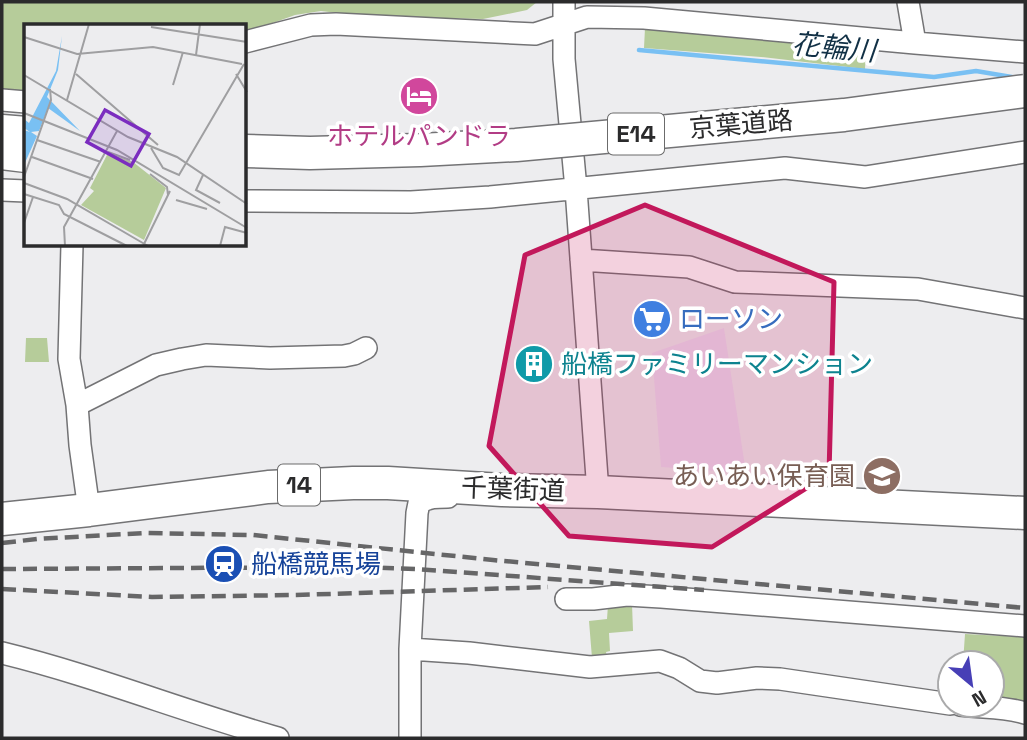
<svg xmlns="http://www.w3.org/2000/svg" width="1027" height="740" font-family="'Space Grotesk','Noto Sans JP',sans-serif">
<rect width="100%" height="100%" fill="#ededef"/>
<path fill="#ecdef2" d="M724,328L746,473L661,467L652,353Z"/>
<path fill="#b6cc9a" d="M2,2H537L527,10L483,19L362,16L321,11L295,15L245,33V26H26V96L2,93Z
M645,28L866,46L865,69L761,57L644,48Z
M26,338H47L49,362H25Z
M632,604L633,631L609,633L610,651L606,652L607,657L592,658L589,621L607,619L608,605Z
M965,634L1025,637V707L992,701V663H963Z"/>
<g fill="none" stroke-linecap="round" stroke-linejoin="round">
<path stroke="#79c0f3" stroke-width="4.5" d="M639,50L934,77L976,71L1018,78"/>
<g stroke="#737375" stroke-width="24">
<path id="minor" d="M564,2V59L576,189L598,492
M908,2L915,43
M245,42L311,25L336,24L535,34L587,17L644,18L915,43L1025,52
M2,100L26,102
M2,190L26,191
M245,201L411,202L490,197L785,168L865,177L1025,152
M72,245L69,359L77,405L80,445L89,510
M581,260L689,267L735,282L918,289L1025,308
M77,405L156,365L182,359L206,355L270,358L344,356L354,354L366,348
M566,599H593L627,595L661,597L1025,626
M410,649L469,653L590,667L660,661L679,668L700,681L717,683L757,678L780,679L950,704
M2,653C96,676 185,712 278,738
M960,705C983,708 1003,706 1025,713
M410,738V649L417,513L419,503C429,497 436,497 448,497"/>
</g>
<g stroke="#737375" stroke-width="35">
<path id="highway" d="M2,131L26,133
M2,153L26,156
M2,519L89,510L268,487L353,483H388L502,490L598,492L1025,513"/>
</g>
<use href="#minor" stroke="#fff" stroke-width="21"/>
<use href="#highway" stroke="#fff" stroke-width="32"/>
<path stroke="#666667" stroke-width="4.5" stroke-dasharray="14 7" stroke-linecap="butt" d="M2,543L37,539L144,533L253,535L493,560L1025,608
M2,569L360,567L415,569L704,590
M2,589L152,597L296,595L548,587"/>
<g stroke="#737375" stroke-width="35" stroke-linecap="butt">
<path id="highway-bridge" d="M245,151L310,153L420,150L516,145L844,115L1025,91"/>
</g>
<use href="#highway-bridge" stroke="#fff" stroke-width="32"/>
</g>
<path fill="#c2185b" fill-opacity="0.2" stroke="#c2185b" stroke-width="5" stroke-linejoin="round" d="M645,205L834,282L829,474L712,547L569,536L489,446L525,255Z"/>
<defs>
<g id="hotel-disc" transform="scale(2.0125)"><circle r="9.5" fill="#d1479c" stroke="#fff"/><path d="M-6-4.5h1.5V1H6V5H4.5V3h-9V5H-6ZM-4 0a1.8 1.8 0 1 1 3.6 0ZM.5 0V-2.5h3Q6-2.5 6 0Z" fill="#fff"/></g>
<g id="supermarket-disc" transform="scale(2.0125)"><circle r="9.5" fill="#3f7fe0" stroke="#fff"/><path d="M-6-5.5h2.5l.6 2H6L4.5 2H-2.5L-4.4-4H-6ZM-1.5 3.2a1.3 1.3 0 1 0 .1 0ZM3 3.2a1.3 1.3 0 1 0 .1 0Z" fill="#fff"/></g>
<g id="building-disc" transform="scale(2.0125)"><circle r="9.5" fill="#0f9aa8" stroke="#fff"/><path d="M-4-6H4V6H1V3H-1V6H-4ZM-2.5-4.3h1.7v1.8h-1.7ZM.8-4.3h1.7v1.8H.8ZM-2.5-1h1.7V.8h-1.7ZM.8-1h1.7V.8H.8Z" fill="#fff"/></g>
<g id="school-disc" transform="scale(2.0125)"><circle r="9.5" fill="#8d6e63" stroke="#fff"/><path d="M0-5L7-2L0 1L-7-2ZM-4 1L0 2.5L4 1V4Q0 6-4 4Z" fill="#fff"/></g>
<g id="station-disc" transform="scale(2.0125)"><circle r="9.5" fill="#1a4fb4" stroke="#fff"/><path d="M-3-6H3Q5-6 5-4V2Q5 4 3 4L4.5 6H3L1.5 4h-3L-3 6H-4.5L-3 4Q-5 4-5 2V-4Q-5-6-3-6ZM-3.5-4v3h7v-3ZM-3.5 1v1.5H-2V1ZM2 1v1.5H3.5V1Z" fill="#fff"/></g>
</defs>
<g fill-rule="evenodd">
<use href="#hotel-disc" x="419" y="96"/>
<use href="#supermarket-disc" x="652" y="319"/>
<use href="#building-disc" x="534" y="364"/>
<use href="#school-disc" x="882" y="476"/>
<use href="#station-disc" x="224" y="564"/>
</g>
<g text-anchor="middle" stroke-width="7" stroke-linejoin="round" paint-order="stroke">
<g fill="#fff" stroke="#6b6b6b" stroke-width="2">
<rect x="608" y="113.5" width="56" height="41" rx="5"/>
<rect x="278" y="464.5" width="42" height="41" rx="5"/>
</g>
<g font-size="24" font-weight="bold" fill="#2b2b2c">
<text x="636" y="142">E14</text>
<text x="299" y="493">14</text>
</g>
<g font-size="26" fill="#2b2b2c" stroke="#fff">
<text transform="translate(741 124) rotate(-5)" y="9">京葉道路</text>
<text transform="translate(513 489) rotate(2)" y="9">千葉街道</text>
</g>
<g font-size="26" fill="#b23c85" stroke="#fff">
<text x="419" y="145">ホテルパンドラ</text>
</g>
<g font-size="26" fill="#366cbe" stroke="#fff" text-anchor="start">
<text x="679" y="328">ローソン</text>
</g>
<g font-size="26" fill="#0d838f" stroke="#fff" text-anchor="start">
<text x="561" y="373">船橋ファミリーマンション</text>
</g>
<g font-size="26" fill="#785e54" stroke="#fff" text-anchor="end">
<text x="855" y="485">あいあい保育園</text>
</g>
<g font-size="26" fill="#164399" stroke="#fff" text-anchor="start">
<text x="251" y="573">船橋競馬場</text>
</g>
<g font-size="28" font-style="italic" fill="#113045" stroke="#fff">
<text transform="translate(834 47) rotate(5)" y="10">花輪川</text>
</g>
</g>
<g transform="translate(24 24)">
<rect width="222" height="222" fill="#ededef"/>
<path d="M84,129L109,138L142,164L120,216L57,181L70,167L66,164Z" fill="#b6cc9a"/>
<path d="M38,12L34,46L23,73L56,107L24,84L15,107L7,108L13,112L0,141V106L6,108L0,104V95L5,99L32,47Z" fill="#79c0f3"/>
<path fill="none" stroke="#9f9fa1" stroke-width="2" d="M127,3L223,18M0,13L53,30L129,23L218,40M172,31L176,0M52,50L134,121M212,50L223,68M0,51L104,113L153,133L223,180M149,61L159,28M43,76L65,0M0,89L93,126L223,204M13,116L77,138M127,124L139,144L155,151L220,40M84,128L106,136M8,133L69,155M126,150L143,163L144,171M179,151L172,166L196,179M0,153L27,76L26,65M0,159L43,175L124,222M0,170L35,181L40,190L103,222M152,176L183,185M0,199L9,173M41,222L40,203L93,107M119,222L146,167M196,222L201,203L223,209"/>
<path fill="#7b2cbf" fill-opacity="0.15" stroke="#7b2cbf" stroke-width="3.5" d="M81,86L125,110L107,142L63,118Z"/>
<rect width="222" height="222" fill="none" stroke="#2b2b2c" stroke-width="3.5"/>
</g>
<rect width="1027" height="740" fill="none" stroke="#2b2b2c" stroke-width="7"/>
<g transform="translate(971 684) rotate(151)"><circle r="33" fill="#ffffff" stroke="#aaaaab" stroke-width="2"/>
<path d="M0-5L12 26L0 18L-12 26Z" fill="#473fb6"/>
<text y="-10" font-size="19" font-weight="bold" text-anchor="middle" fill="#2b2b2c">N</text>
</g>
</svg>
